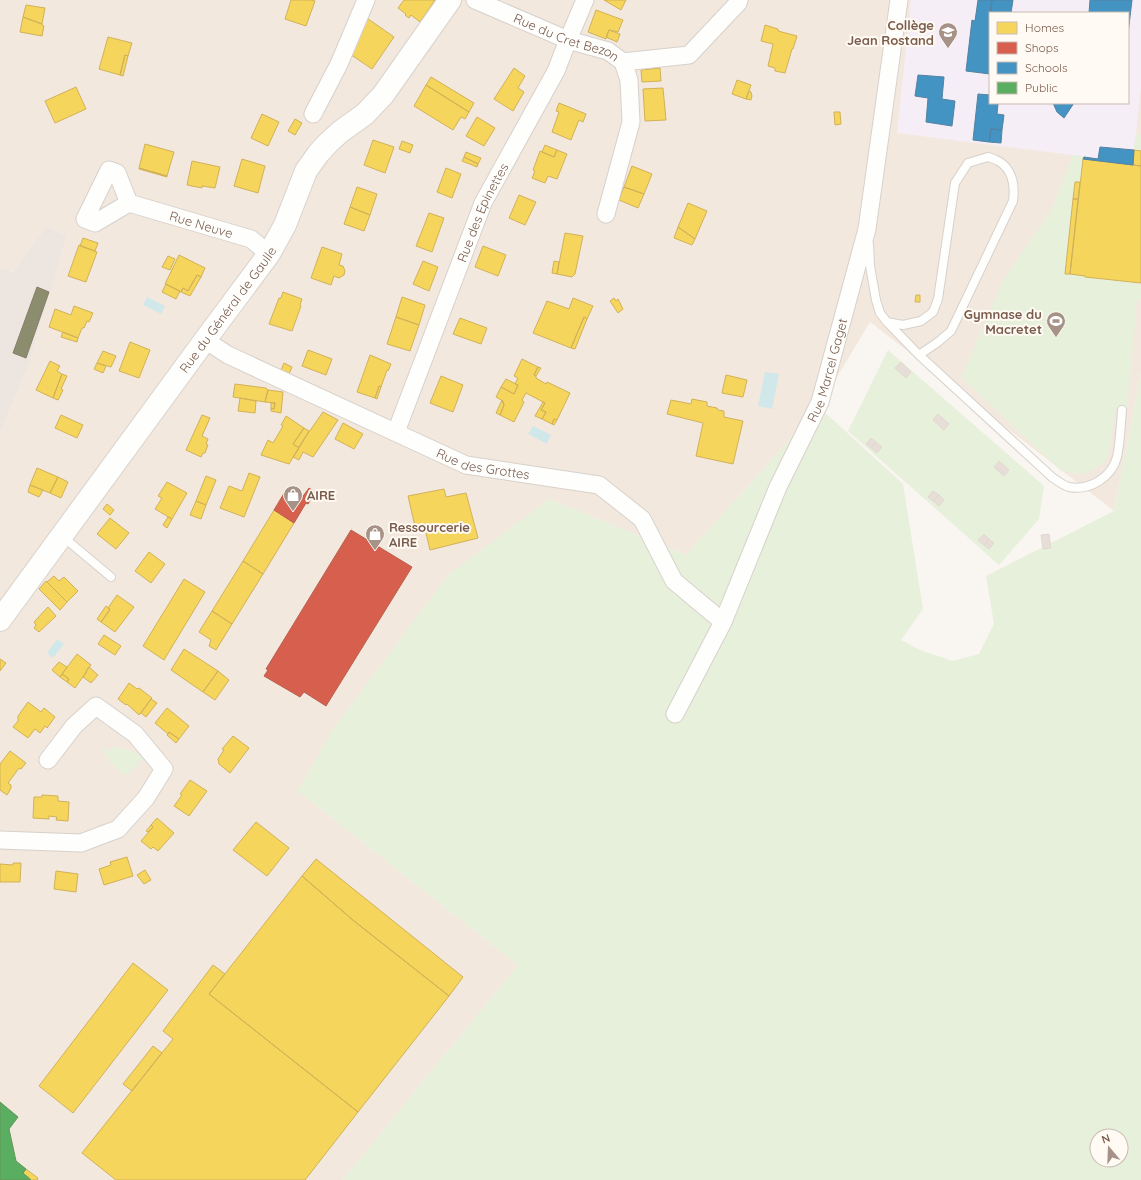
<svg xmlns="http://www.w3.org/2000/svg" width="1141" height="1180" font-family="Quicksand,sans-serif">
<rect width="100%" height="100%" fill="#f9f5f0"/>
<path fill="#f2e8de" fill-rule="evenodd" d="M0,0H1141V374L1114,511L870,322L819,407L686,555L549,499L298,791L518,965L343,1180H0V433L29,364L67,235L46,227L13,272L0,268ZM990,13H1128V103H990Z"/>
<path fill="#ede5e0" d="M46,227L67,235L29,364L0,433V268L13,272Z"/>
<path fill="#f6eef6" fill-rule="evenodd" d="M911,0H1141V86L1136,134L1132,164L1073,155L897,133ZM990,13H1128V103H990Z"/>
<path fill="#e7f0db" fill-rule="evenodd" d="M1136,134L1141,135V299H1137L1127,411L1116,409L1109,452L1103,464L1088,472L1078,474L1061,471L961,377L1005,277L1050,213L1073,155L1131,164Z
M888,350L1044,486L1039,519L999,565L848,431Z
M1141,374V1180H343L518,965L298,791L331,732L448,575L549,499L686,555L819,407L903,484L923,609L901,640L920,650L953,661L979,654L994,624L986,576L1114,511ZM1097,1136H1121V1160H1097Z
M104,747L109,751L114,747L133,751L141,757L146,755L150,758L139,761L137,767L125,775L109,761L107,756L102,751Z"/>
<path fill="#d0e8ea" d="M147,297L165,306L161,314L143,305Z
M765,372L779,374L772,409L758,406Z
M533,426L551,435L547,444L528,434Z
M57,639L64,644L53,658L47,653Z"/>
<path fill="#f6d55c" stroke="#d1b158" d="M291,0H311L315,1L306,26L285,19Z
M404,0H435L420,22L411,15L409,18L405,15L406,14L398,8Z
M604,0H626L621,10Z
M26,5L45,8L42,24L23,17Z
M596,10L623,20L618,32L609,30L606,39L588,32Z
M364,16L394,37L372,69L350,54Z
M23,17L42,24V25L44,26L42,36L20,32Z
M765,25L778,29V31L797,36L793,49H792L785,73L775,71V68L768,66L773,44L761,41Z
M609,30L620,34L617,42L606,37Z
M108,37L132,43L128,56L125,55L120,75L99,69Z
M125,55L128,56L123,76L120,75Z
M514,68L525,76L518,88L524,92L513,111L494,99Z
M660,68L661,81L642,82L641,70Z
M431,77L474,103L469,112L426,85Z
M737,80L751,85L746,99L732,94Z
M426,85L469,112L465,119L461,117L453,130L414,106Z
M76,87L86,109L55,123L45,101Z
M663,88L666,120L645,121L643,89Z
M749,91L751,92L752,96L751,100L746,99Z
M559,103L586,114L583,122L579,120L571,140L552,132L559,112L556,111Z
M834,112H840L841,124L835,125Z
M262,114L279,122L268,146L251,138Z
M477,117L495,128L484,146L466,136Z
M295,119L302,123L295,135L288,131Z
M373,140L394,147L385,173L364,165Z
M402,141L413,145L410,153L399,149Z
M145,144L174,152L167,176L139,168Z
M545,145L557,150L554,157L542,152Z
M557,150L567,154L557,179L548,176L545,183L532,178L535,171L533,170L540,151L554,157Z
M1134,150L1141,151V166L1133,165Z
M466,152L481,158L478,164L464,157Z
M464,157L478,164L477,167L462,161Z
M242,159L265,166L258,193L234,186Z
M1083,159L1141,166V283L1085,277V276L1070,274Z
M192,161L220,167L215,188L202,186V188L187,185Z
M632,166L652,174L644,194L624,187Z
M139,168L167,176V177L139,169Z
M446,168L461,174L452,198L437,192Z
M1075,182H1080L1078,199H1073Z
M357,187L377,194L370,215L350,207Z
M624,187L644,194L638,208L619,200Z
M519,195L536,202L525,225L509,218Z
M1073,199H1078L1070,274H1065Z
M688,203L707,211L695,239L678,227Z
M350,207L370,215L364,231L344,224Z
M429,213L444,218L432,252L416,246Z
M678,227L695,239L692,245L674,238Z
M565,233L583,236L575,274L572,277L557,274Z
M83,238L98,243L95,251L80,246Z
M79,245L97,252L86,282L68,276Z
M483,246L506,255L498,276L475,267Z
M322,247L342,254L339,265L343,266L345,271L344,275L339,278L334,276L331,285L311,278Z
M179,255L205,268L201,277L197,275L188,291L183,288L181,292L165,284Z
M168,256L175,259L170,270L162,267Z
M423,261L438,267L429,291L413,284Z
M554,261L559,262L557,274L552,273Z
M197,275L201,277L190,296L181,292L183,288L188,291Z
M166,284L180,291L176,299L162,292Z
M283,292L302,299L300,305L301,306L292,331L269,324L279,298H281Z
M916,295H920V302H915Z
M402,297L425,305L419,325L396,317Z
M573,298L593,306L587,319L584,317L571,348L533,333L547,301L569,309Z
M614,298L616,301L618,299L623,309L618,313L610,301Z
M74,306L93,313L89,322L87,321L84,328H82L78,338L49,327L55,309L71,315Z
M396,317L419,325L410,351L387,344Z
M584,317L587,319L575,349L571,348Z
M460,318L487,328L481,344L453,334Z
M63,332L78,338L77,342L61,337Z
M130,342L150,350L139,378L119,371Z
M308,350L332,359L326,375L302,366Z
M103,351L116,356L111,367L97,363Z
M370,355L391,364L388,371L387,370L381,387L379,386L375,398L357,392Z
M522,359L538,367L534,375L536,376V378L546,384L547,382L570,393L557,420L554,419L552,424L542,419L546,412L541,410L545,403L526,393L522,400L524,402L514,422L500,415L504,405L503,401L496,397L501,387L514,394L518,385L515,384L518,378L514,376Z
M50,361L60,366L57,371L62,374L53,398L36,390Z
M97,363L106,366L103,373L94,369Z
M284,363L292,367L289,374L281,370Z
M538,367L541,368L536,376L534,375Z
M62,374L67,376L61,389L63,390L58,400L53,398Z
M726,375L747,380L743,397L722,393Z
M441,376L463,385L453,412L430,403Z
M506,379L518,385L514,394L501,387Z
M235,384L266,388L268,390L265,402L233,397Z
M379,386L381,387L377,399L375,398Z
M268,390L283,392L281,413L271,411V408L274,409L275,403L265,402Z
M240,398L256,401L255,413L238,411Z
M692,399L707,402V406L717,408L718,410L724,411V417L743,421L733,464L696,456L703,423L667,414L671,400L691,404Z
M502,400L504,405L500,415L496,413Z
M543,402L545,403L541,410L546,412L542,419L535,416Z
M271,403H275L274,409L271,408Z
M323,412L338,420L313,457L303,452L299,460L293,457L304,439Z
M61,415L83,425L77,438L55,428Z
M202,415L210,418L202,436L208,439L206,444L208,445L205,453H203L201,457L186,450Z
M286,416L304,428L293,444L299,448L289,464L261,455L268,440L273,443L283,426L281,425Z
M554,419L557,420L554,425L552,424Z
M343,423L363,434L354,449L335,439Z
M304,428L309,431L299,448L293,444Z
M37,468L58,477L50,493L30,485Z
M249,473L260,477L244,517L220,508L229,486L242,491Z
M206,476L216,480L206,505L196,501Z
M58,477L68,482L61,498L50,493Z
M167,482L187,493L172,519L155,509L162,498L158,496Z
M30,485L43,490L39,497L28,492Z
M444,489L446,497L466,493L478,538L430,550L425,529L416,531L408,496Z
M196,501L206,505L201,519L190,515Z
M107,504L114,510L110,515L103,509Z
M274,510L294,523L263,574L243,561Z
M168,517L172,519L167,528L163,525Z
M110,518L129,533L116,549L97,534Z
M149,552L165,564L151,583L135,571Z
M243,561L263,574L232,624L212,611Z
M54,576L59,581L64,577L78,591L67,602L47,582Z
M184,579L205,592L164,660L143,646Z
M46,581L67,602L60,610L39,589Z
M117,595L134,607L115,632L101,622L110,610L108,608Z
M106,606L110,609L101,622L97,619Z
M48,607L56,616L39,632L34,628L36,625L34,622Z
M212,611L232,624L216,650L209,646L211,640L199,632Z
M104,635L121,646L115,655L98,644Z
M184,649L218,671L203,692L171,670Z
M77,654L91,665L86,671H87L75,688L67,682L69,679L62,674Z
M0,659L6,663L0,671Z
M59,662L67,667L60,677L52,670Z
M89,667L98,675L91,683L83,677L87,671H86Z
M218,671L229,680L215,700L203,692Z
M62,674L69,679L67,682L60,677Z
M129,683L137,689L139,688L152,698L139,715L127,704L126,705L118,699Z
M151,699L157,703L146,717L141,713Z
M28,702L41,712L44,708L55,717L47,728L45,726L40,733L35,729L28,738L13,727L18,721V716Z
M167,708L189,726L179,739L169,732L168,734L155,723Z
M169,732L179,739L176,743L167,735Z
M233,736L249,748L230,773L219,764L218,759L224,750L222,749Z
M10,751L26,763L21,769L19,768L8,783L11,785V788L7,795L0,790V764Z
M190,780L207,791L189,816L174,806L182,795L180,794Z
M42,795L58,796V801L69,802L68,821L56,820L57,817L49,816V819L33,818L34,797H42Z
M157,818L174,833L158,851L153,847L151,849L141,841L153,827L151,825Z
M256,822L289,848L267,876L233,850Z
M151,825L153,827L148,832L146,831Z
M127,857L133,876L104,885L99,869L111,865L110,862Z
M316,859L463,977L449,996L354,921L302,876Z
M13,863H21L20,882H0V864L13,865Z
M145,870L151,880L144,884L137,875Z
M56,871L78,874L76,892L54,889Z
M302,876L354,921L449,996L358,1112L209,994Z
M133,963L168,990L73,1113L39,1086Z
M213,965L225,974L209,994L358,1112L305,1180H116L82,1153L173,1039L163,1031Z
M153,1046L162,1053L132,1091L123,1084Z
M26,1169L38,1178L37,1180H31L23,1173Z"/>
<path fill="#d6604d" stroke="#ba5f4d" d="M309,488L315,492L308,504L306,503L294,523L274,510L286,490L301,499Z
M351,530L412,567L326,706L304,692L300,697L264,676L268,670L266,669Z"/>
<path fill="#4393c3" stroke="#5482a0" d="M978,0H992L989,22H990V74L966,71L972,20L975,21Z
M992,0H1013L1011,13H990Z
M1090,0H1132L1128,34V13H1089Z
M918,75L944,77L942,99L955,101L952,126L926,122L928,98L915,96Z
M978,94L990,95V103L998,104L997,114L1004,115L1002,130L991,129L989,142L973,140Z
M1053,103H1074L1064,118L1057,112Z
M991,129L1002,130L1001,143L989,142Z
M1100,147L1134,150L1133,165L1083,159L1084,157L1098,159Z"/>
<path fill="#5aae61" stroke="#64955b" d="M0,1102L18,1117L9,1129L16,1161L26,1169L23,1173L31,1180H0Z"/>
<path fill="#8c8c6e" stroke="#877e64" d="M37,287L49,292L26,358L13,353Z"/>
<path fill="#e6ded7" stroke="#e2d8d2" d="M901,362L911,372L906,378L895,368Z
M938,414L949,424L944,430L933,420Z
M871,438L876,442L871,448L866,444Z
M876,442L882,447L877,453L871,448Z
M999,461L1009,470L1004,476L994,467Z
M933,491L939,495L933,501L928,497Z
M939,495L944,500L939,506L933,501Z
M984,534L989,539L984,545L978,540Z
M1049,534L1051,548L1043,549L1041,535Z
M989,539L994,543L989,549L984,545Z"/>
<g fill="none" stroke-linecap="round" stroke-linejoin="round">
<g stroke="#d7d1cb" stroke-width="10">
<path id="service" d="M869,244L870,266L876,300L880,313L887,322L919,355L1053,478C1058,481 1064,486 1069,487C1090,491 1112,477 1117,457C1120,443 1121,424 1122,410
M887,322L903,325L921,321L933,312L938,299L955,183L968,163L988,157C992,158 997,160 1000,162C1013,171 1015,186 1013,201L951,331L938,342L919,355
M62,536L111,577"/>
</g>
<g stroke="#d7d1cb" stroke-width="19">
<g id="minor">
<path id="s1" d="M475,0L568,40L608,51L623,62L629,80L631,122L606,214"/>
<path d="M623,62L689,55L738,3L739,0"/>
<path d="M313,114L339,64L366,0"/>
<path id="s2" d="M129,203L117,173L109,170L85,219L95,223L129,203L251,239L269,254"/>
<path id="s3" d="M205,340L228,355L466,465L599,485L642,519L674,581L723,622"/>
<path id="s4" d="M396,432L483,203L556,71L568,40L585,0"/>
<path id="s5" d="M675,714L723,622L778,487L820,402L867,229L899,0"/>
<path d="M0,840L81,843L118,829L146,798L164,769L135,734L96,706L74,726L48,760"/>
</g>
</g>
<g stroke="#d9d2cb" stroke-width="24">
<g id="secondary">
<path id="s6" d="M0,620L205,340L269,254L285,225L306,171L318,154L328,143L340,132L365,114L383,95L450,0"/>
</g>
</g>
<use href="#service" stroke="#fefefd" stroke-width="8"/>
<use href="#minor" stroke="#fefefd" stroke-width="17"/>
<use href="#secondary" stroke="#fefefd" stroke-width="22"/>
</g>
<defs>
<g id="school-pin" transform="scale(1)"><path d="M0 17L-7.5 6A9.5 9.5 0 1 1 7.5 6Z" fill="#a69286" stroke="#fffaf3"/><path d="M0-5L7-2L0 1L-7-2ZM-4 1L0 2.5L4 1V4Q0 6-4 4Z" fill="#fff"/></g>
<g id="stadium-pin" transform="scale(1)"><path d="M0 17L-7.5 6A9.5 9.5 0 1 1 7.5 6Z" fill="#a69286" stroke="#fffaf3"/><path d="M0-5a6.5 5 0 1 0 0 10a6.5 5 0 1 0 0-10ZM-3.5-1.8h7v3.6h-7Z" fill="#fff"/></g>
<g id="shop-pin" transform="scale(1)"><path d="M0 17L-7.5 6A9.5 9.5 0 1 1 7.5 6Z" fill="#a69286" stroke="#fffaf3"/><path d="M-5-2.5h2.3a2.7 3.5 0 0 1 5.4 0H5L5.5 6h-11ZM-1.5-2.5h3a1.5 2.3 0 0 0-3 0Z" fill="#fff"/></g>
</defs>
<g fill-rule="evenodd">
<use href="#school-pin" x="948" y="32"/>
<use href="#stadium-pin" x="1056" y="321"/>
<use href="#shop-pin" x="293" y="495"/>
<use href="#shop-pin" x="375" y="534"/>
</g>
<g text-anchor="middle" stroke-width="4" stroke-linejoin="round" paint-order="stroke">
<g font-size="13" font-weight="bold" fill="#7a5c4d" stroke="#fffaf3" text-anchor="end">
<text x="934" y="30">Collège<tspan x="934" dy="15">Jean Rostand</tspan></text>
<text x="1042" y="319">Gymnase du<tspan x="1042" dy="15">Macretet</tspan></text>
<text x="307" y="500" text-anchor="start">AIRE</text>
<text x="389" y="532" text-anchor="start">Ressourcerie<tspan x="389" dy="15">AIRE</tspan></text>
</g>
<g font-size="13" fill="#7a5c4d" stroke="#fffaf3">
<text dy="5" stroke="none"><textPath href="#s1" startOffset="99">Rue du Cret Bezon</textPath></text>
<text dy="5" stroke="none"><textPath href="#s4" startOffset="236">Rue des Epinettes</textPath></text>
<text dy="5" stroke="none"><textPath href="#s2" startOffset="221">Rue Neuve</textPath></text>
<text dy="5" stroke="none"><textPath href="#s6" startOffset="385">Rue du Général de Gaulle</textPath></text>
<text dy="5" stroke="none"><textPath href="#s5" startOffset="377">Rue Marcel Gaget</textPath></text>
<text dy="5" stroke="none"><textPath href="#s3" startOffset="306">Rue des Grottes</textPath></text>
</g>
</g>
<rect x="989" y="12" width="140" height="92" fill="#fffaf3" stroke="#cabbb1"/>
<rect x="997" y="22" width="20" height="12" fill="#f6d55c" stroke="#cabbb1"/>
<text x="1025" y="32" font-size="12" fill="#7a5c4d">Homes</text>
<rect x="997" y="42" width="20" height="12" fill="#d6604d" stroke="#cabbb1"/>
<text x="1025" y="52" font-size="12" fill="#7a5c4d">Shops</text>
<rect x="997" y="62" width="20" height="12" fill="#4393c3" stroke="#cabbb1"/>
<text x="1025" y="72" font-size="12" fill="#7a5c4d">Schools</text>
<rect x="997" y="82" width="20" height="12" fill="#5aae61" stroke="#cabbb1"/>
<text x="1025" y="92" font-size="12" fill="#7a5c4d">Public</text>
<g transform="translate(1109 1148) rotate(341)"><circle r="19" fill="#fffaf3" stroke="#cabbb1"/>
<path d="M0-3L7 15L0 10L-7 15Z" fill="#a69286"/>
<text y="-6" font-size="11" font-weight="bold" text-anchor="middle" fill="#7a5c4d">N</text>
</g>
</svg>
